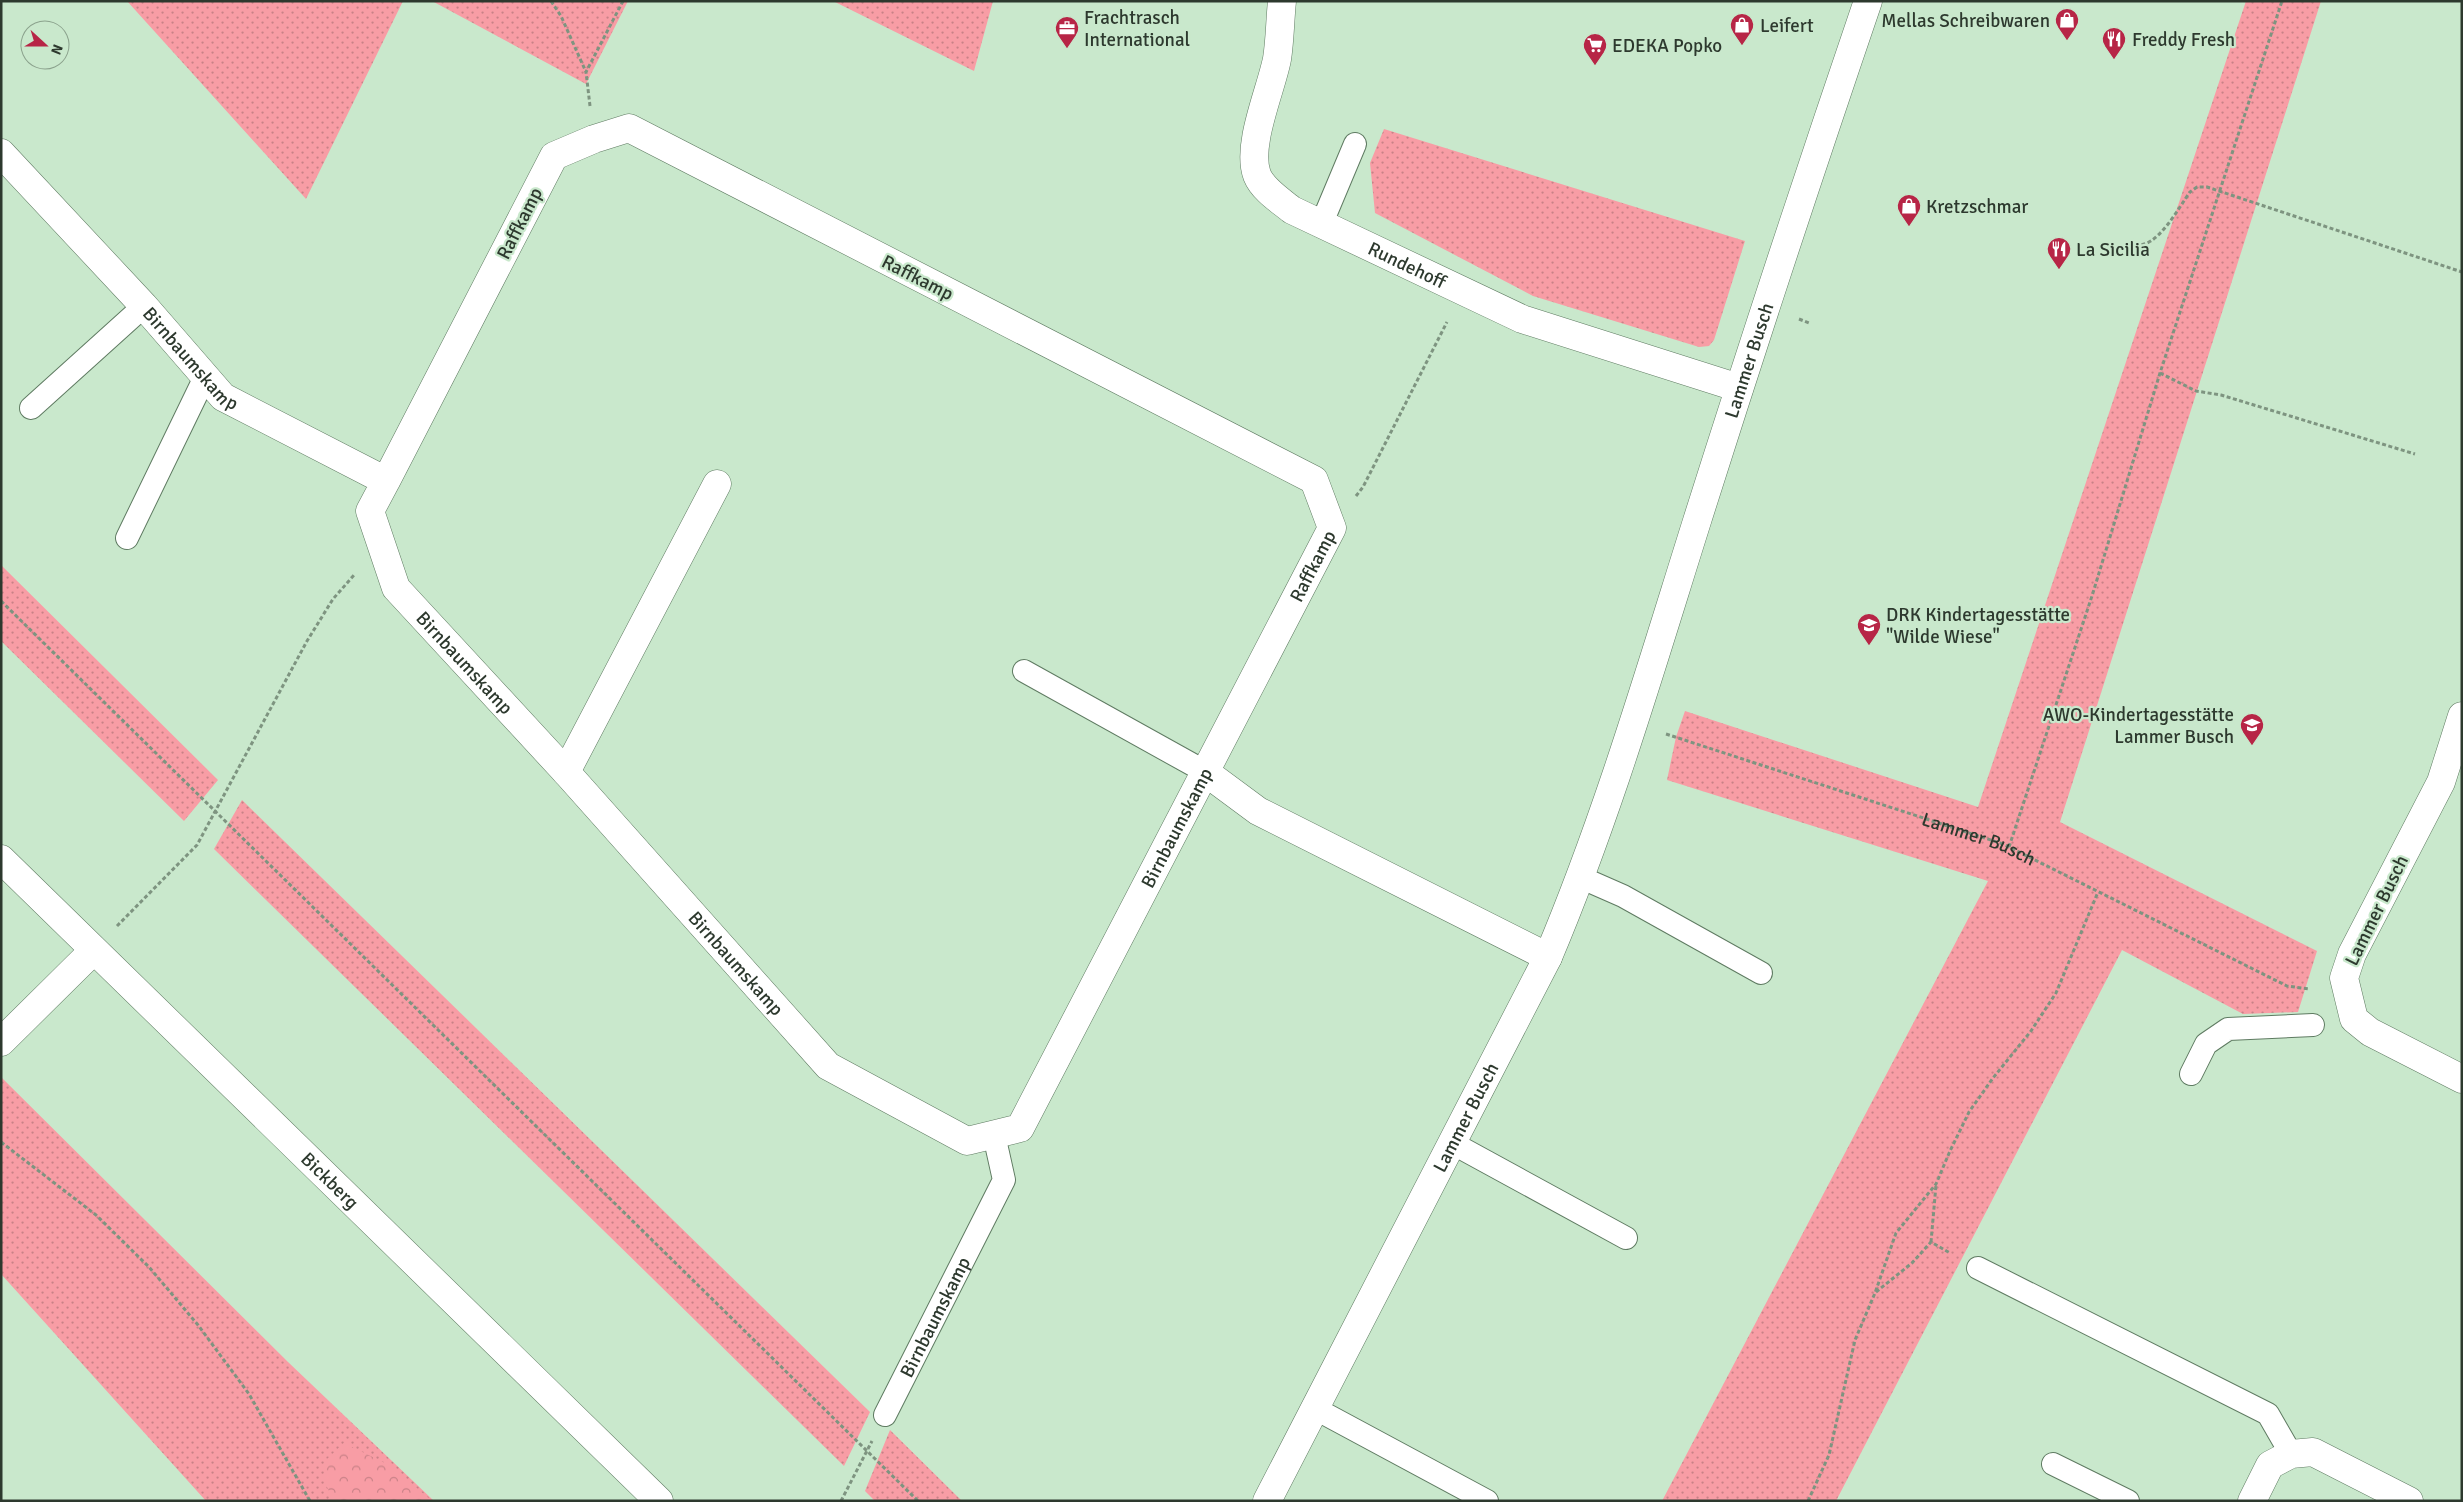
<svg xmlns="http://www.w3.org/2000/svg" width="2463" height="1502" font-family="Signika,sans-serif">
<defs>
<pattern id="grass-dots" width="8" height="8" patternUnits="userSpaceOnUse" patternTransform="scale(1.25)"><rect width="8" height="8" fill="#f89da5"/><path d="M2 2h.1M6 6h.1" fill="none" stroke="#c98187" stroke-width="1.8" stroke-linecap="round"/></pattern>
<pattern id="park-crowns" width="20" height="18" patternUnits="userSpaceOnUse" patternTransform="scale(1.25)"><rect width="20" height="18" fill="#f89da5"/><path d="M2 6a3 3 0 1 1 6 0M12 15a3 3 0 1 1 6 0" fill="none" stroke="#c98187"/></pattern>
</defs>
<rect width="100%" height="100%" fill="#c9e8cc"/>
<path fill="url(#grass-dots)" d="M127,1H403L306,199Z
M432,1H628L586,84Z
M833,1H993L974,71Z
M2246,1H2321L2060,822L2317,951L2298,1012L2243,1014L2122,950L1836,1501H1662L1988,881L1667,780L1676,737L1685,711L1978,807Z
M1384,129L1745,241L1714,340L1709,346L1699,347L1533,296L1375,213L1370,163Z
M1,565L218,780L184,821L1,641Z
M242,800L870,1412L844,1466L214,849Z
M1,1077L288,1362L434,1501H206L1,1274Z
M890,1430L962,1501H875L865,1491Z"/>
<path fill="url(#park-crowns)" d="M344,1443L391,1466L432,1501H334L326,1485V1460Z"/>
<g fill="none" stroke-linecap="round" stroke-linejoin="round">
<g stroke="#5f7b62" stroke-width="24">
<g id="service">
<path d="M1321,225L1355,144"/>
<path d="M31,408L144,306"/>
<path d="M127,538L205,377"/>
<path d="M1024,671L1204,771"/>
<path d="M1582,878L1623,896L1761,973"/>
<path d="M2191,1074L2206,1044L2228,1029L2313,1025"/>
<path d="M1452,1143L1626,1238"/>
<path d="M1978,1268L2268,1414L2291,1454"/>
<path d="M1314,1408L1487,1501"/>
<path id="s2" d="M885,1415L1004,1180L994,1135"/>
<path d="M2053,1464L2128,1501"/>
</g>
</g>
<g stroke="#5f7b62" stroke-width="29">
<g id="minor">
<path id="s3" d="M1282,1C1280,20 1280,40 1277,59C1271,90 1246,145 1257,175C1263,190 1281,201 1292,210L1522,319L1739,388"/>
<path id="s4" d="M1,153L144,306L223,397L386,481L370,511L396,588L566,772L828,1066L967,1141L1020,1128L1332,528L1314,480L629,128L594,139L554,156L386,481"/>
<path d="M2462,716L2441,782L2352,954L2344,978L2354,1019L2370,1032L2462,1079"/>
<path d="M1204,771L1258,811L1548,957"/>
<path d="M566,772L717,484"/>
<path id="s5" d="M1,859L659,1501"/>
<path d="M1,1042L93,951"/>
<path id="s6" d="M1267,1501L1548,957C1608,815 1651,667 1697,521C1752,347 1809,174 1868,1"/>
<path d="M2252,1501L2270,1465L2291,1454L2313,1452L2409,1501"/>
</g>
</g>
<g stroke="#7e9480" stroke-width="3" stroke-dasharray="4 2.5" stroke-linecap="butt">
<path d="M551,1L561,16L586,72"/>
<path d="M590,106L586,72L623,1"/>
<path d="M2135,244C2156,251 2179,207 2190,192L2197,187H2207L2462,272"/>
<path d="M1799,319L1809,323"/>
<path d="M2160,373L2196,391L2221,395L2415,454"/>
<path d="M1356,496L1363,487L1447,322"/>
<path d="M1,601L918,1501"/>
<path id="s1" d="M1666,734L2003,844L2287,986L2309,989"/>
<path d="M2009,847L2092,596L2160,373L2282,1"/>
<path d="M117,926L197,845L307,641L333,599L355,574"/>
<path d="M1,1142L96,1215L149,1267L198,1325L249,1394L310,1501"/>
<path d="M1931,1242L1936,1185"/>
<path d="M1876,1292L1912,1263L1931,1242L1950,1253"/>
<path d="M841,1501L872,1441"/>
<path d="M1808,1501L1829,1455L1855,1340L1875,1293L1896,1233L1936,1184L1950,1151L1969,1112L1993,1078L2031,1031L2056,993L2098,892"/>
</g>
<use href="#service" stroke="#fff" stroke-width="22"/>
<use href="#minor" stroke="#fff" stroke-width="28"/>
</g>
<defs>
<g id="shop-pin" transform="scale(1.25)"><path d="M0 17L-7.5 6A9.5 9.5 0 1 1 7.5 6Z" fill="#b72546" stroke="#c9e8cc"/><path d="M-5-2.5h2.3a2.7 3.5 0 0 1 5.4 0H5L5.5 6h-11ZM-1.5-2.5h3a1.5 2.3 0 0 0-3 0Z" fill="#fff"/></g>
<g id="office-pin" transform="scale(1.25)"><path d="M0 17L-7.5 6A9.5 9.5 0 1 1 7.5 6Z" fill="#b72546" stroke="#c9e8cc"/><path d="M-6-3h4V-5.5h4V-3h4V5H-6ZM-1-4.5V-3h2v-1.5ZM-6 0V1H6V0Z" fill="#fff"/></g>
<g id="restaurant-pin" transform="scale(1.25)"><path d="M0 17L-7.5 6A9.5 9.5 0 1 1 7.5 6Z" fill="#b72546" stroke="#c9e8cc"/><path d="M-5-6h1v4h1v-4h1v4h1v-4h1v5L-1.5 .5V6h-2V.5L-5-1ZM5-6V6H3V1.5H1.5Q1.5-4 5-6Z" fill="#fff"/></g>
<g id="supermarket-pin" transform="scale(1.25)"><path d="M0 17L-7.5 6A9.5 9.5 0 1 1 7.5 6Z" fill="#b72546" stroke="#c9e8cc"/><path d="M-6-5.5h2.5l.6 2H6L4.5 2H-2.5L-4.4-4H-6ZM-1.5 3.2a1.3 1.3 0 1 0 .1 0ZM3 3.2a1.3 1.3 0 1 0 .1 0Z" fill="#fff"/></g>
<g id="school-pin" transform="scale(1.25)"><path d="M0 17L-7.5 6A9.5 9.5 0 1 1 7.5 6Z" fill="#b72546" stroke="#c9e8cc"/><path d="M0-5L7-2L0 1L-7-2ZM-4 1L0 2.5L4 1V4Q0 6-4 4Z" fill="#fff"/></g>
</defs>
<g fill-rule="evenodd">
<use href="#shop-pin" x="2067" y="20"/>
<use href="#shop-pin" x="1742" y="25"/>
<use href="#office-pin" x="1067" y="28"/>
<use href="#restaurant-pin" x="2114" y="39"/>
<use href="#supermarket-pin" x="1595" y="45"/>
<use href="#shop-pin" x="1909" y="206"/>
<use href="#restaurant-pin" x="2059" y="249"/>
<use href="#school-pin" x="1869" y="625"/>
<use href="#school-pin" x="2252" y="725"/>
</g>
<g text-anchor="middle" stroke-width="4.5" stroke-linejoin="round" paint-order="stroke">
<g font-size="19" fill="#2d392e" stroke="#c9e8cc" text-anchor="start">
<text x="1084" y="24">Frachtrasch<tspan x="1084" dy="22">International</tspan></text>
<text x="2050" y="27" text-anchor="end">Mellas Schreibwaren</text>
<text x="1760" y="32">Leifert</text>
<text x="2132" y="46">Freddy Fresh</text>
<text x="1612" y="52">EDEKA Popko</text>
<text x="1926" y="213">Kretzschmar</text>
<text x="2076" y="256">La Sicilia</text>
<text x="1886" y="621">DRK Kindertagesstätte<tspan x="1886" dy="22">"Wilde Wiese"</tspan></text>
<text x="2234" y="721" text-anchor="end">AWO-Kindertagesstätte<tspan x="2234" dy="22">Lammer Busch</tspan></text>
</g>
<g font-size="19" fill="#2d392e" stroke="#c9e8cc">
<text transform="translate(519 223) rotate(-63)" y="7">Raffkamp</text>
<text dy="7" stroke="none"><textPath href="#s3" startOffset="355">Rundehoff</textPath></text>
<text transform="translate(918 277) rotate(27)" y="7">Raffkamp</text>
<text dy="7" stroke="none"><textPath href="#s4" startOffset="280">Birnbaumskamp</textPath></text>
<text dy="7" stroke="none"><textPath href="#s6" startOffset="1242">Lammer Busch</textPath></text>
<text dy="7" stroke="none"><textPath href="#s4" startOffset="2119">Raffkamp</textPath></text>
<text dy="7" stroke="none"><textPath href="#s4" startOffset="730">Birnbaumskamp</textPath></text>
<text dy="7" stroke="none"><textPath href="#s4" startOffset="1824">Birnbaumskamp</textPath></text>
<text dy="7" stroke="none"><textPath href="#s1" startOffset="330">Lammer Busch</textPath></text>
<text transform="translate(2376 910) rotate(-64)" y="7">Lammer Busch</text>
<text dy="7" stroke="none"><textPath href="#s4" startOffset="1135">Birnbaumskamp</textPath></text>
<text dy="7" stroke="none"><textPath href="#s6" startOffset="432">Lammer Busch</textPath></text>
<text dy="7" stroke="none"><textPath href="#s5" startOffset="460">Bickberg</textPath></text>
<text dy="7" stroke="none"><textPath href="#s2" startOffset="110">Birnbaumskamp</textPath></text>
</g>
</g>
<rect width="2463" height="1502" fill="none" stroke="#2d392e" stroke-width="5"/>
<g transform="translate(45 45) rotate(111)"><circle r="24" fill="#c9e8cc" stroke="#8ba28d"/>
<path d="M0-4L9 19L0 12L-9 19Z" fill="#b72546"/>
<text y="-8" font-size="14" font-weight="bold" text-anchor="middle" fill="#2d392e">N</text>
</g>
</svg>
